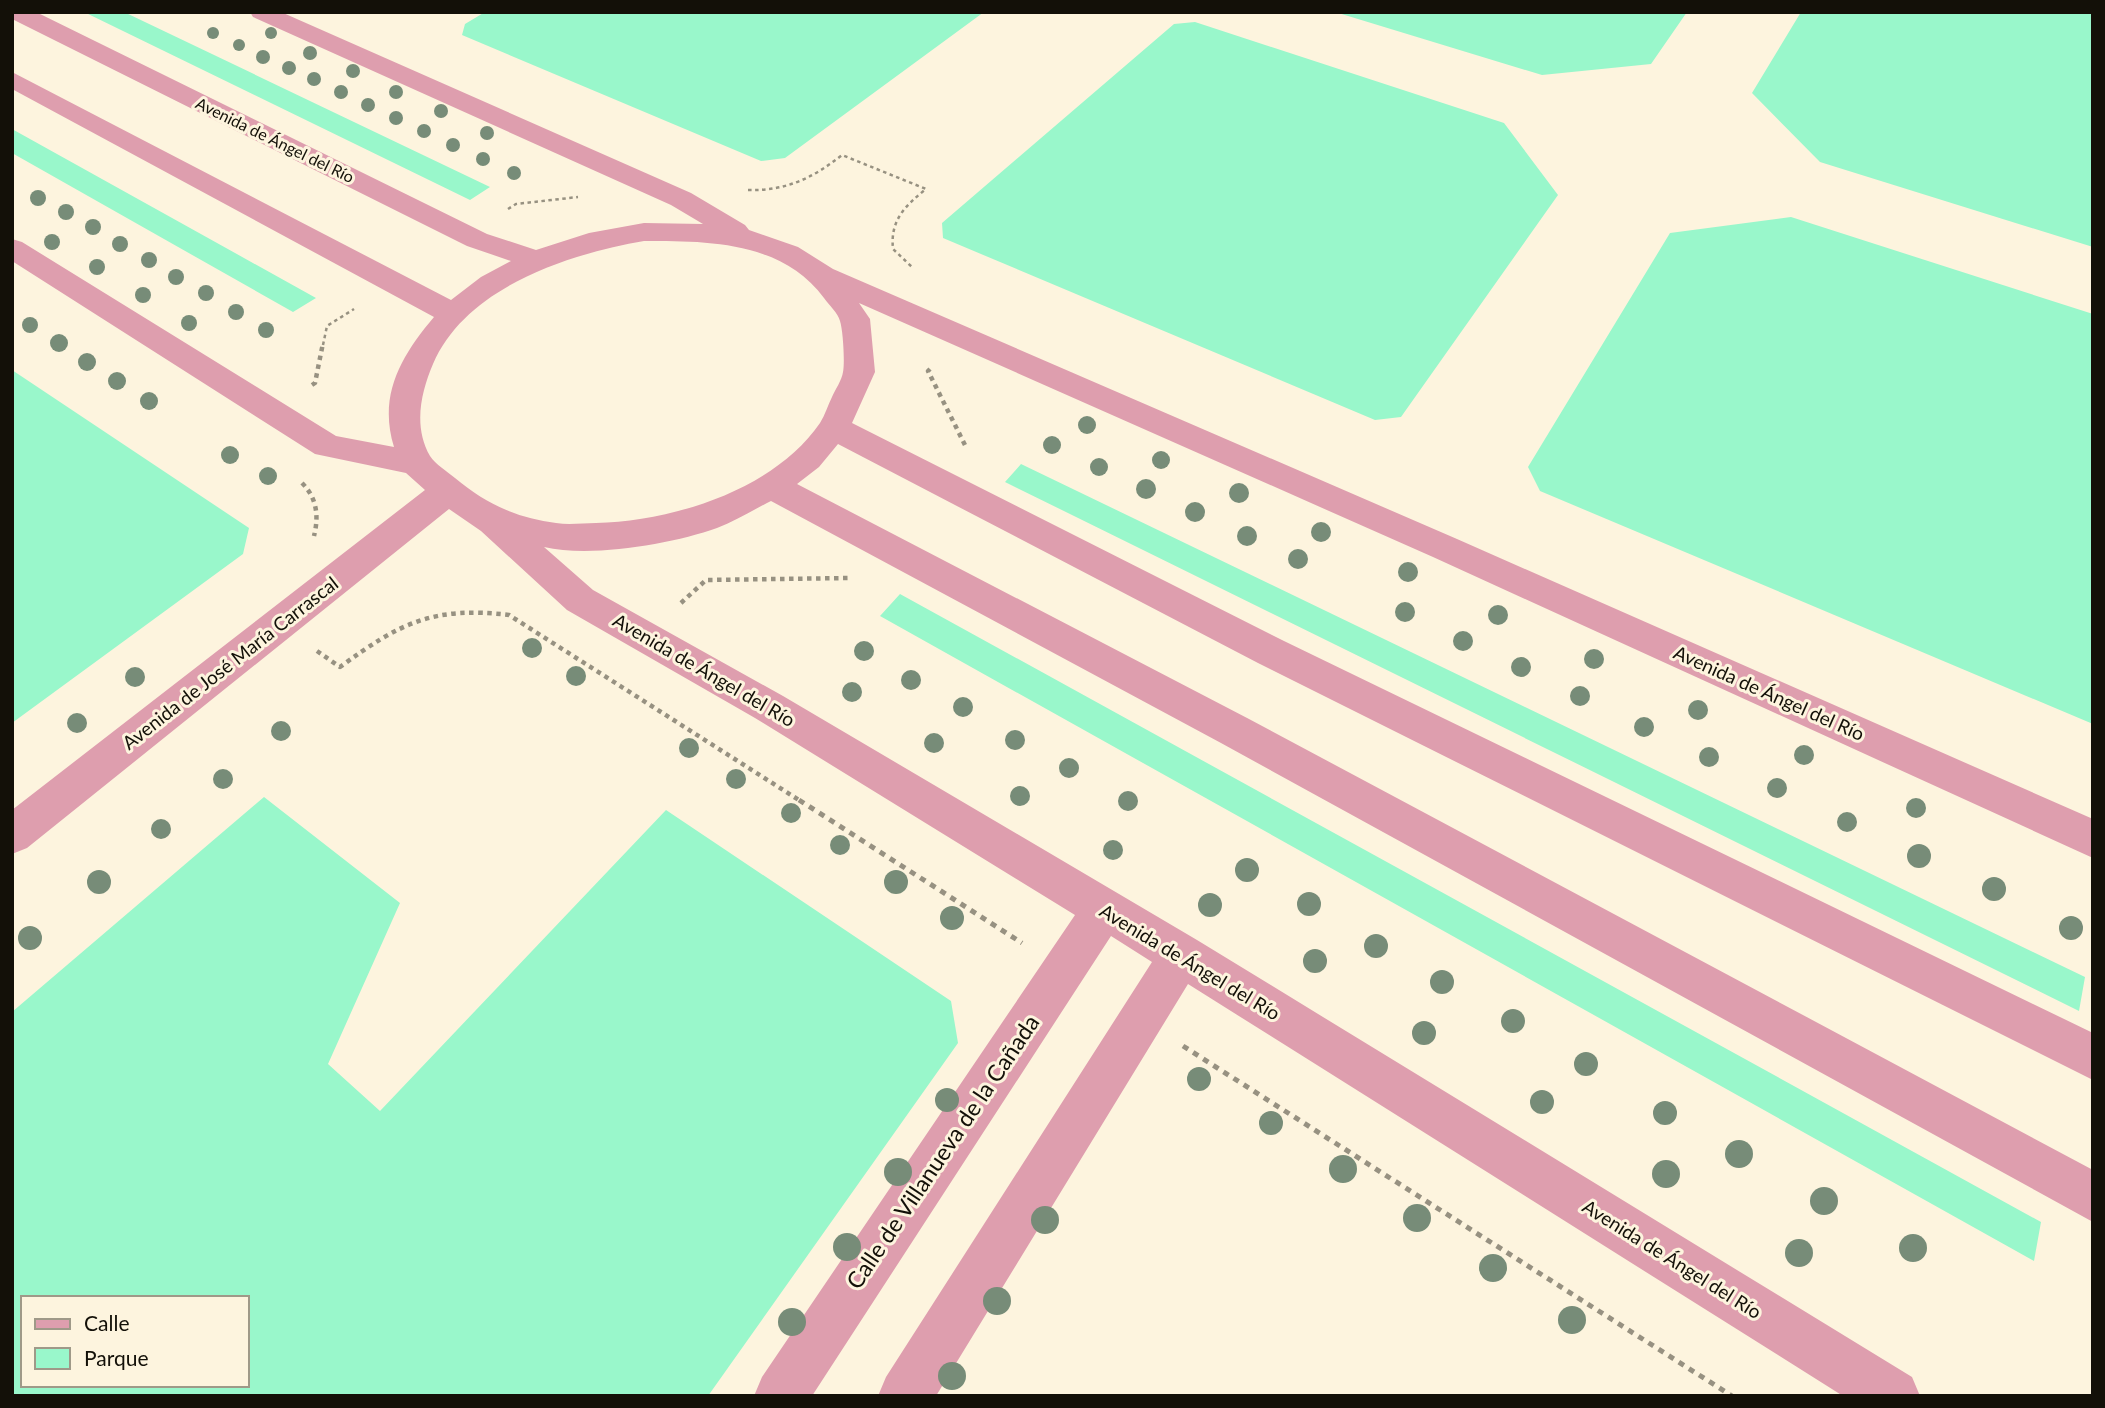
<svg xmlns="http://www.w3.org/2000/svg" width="2105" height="1408" font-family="Lato,sans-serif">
<rect width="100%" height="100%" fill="#fdf4de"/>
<path fill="#99f7cb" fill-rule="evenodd" d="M84,12H124L490,187L470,200Z
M485,12H984L785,158L761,161L462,35L465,24Z
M1335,12H1687L1651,64L1542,75Z
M1801,12L2093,13V247L1820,162L1752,93Z
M1195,22L1504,123L1558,195L1401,417L1375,420L943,238L942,223L1174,24Z
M12,129L316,298L293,312L12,153Z
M1791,217L2093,314V724L1540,491L1528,467L1670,233Z
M12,370L249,528L243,554L12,723Z
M1021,464L2085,977L2079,1011L1005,482Z
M900,594L2041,1222L2034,1261L880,616Z
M264,797L400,903L328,1064L380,1111L666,810L951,1001L958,1043L708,1396H12V1012ZM23,1298H247V1385H23Z"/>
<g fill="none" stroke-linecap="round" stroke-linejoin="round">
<path stroke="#979181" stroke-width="2.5" stroke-dasharray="3.5 3.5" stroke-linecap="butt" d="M748,190C786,191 813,178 842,155L926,189C905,206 890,220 893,249L913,268
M508,209L516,204L578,197
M323,345L327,326L354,309"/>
<path stroke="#979181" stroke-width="4.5" stroke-dasharray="4.5 4.5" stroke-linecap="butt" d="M930,369L928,371L965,445
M312,385L315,383L323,343
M302,483C317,498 319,516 314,536
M681,603L706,580L851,578
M317,651L340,667C400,623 433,606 509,615L802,802"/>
<path stroke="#979181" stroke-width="5" stroke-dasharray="6 6" stroke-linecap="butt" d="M799,800L1022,943
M1183,1046L1732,1396"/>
<path fill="#de9eae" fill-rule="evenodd" d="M12,12H36L487,234L536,250L589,233L644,223L703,224L671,205L253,17L250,12H281L691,193L745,225L749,230L798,247L833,269L1457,539L2093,819V858L1433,557L859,303L870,319L875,372L852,423L1284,641L2093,1033V1080L1258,663L838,444L819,467L797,484L1249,719L2093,1170V1222L1221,743L771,501C753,510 735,521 717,528C672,544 591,558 544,547L593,590L783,696L1197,940L1912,1377L1920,1396H1843L1188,984L936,1396H878L886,1377L1152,962L1111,936L812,1396H754L762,1377L1075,915L755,718L567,610L481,531L449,509L27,848L12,854V810L425,490L406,473L315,454L12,261V239L22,242L336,436L394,447C378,395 401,356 434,317L12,89V72L451,300L481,277L511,261L467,246L12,19ZM644,241C708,241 782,241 824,298C829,305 838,313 840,321C843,330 845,363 843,372C842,380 835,390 832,397C828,405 825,415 820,423C774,490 673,521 596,523C583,523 569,525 556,523C517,518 486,504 455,478C448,472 435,464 430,456C413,427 421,392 433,364C466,287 569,254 644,241Z"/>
</g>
<g fill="#778c78">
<circle cx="213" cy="33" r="6"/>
<circle cx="271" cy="33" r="6"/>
<circle cx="239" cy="45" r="6"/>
<circle cx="310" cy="53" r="7"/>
<circle cx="263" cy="57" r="7"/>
<circle cx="289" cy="68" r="7"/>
<circle cx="353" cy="71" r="7"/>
<circle cx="314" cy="79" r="7"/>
<circle cx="341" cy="92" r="7"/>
<circle cx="396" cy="92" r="7"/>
<circle cx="368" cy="105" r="7"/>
<circle cx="441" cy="111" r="7"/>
<circle cx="396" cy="118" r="7"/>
<circle cx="424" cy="131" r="7"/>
<circle cx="487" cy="133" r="7"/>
<circle cx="453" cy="145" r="7"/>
<circle cx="483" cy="159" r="7"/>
<circle cx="514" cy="173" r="7"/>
<circle cx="38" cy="198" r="8"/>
<circle cx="66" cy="212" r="8"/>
<circle cx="93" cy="227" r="8"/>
<circle cx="52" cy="242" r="8"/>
<circle cx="120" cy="244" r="8"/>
<circle cx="149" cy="260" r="8"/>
<circle cx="97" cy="267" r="8"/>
<circle cx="176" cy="277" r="8"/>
<circle cx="206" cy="293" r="8"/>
<circle cx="143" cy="295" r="8"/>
<circle cx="236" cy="312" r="8"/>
<circle cx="189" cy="323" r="8"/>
<circle cx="30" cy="325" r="8"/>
<circle cx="266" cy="330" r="8"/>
<circle cx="59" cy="343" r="9"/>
<circle cx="87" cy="362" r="9"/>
<circle cx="117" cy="381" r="9"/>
<circle cx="149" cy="401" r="9"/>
<circle cx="1087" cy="425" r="9"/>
<circle cx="1052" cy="445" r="9"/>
<circle cx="230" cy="455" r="9"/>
<circle cx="1161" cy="460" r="9"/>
<circle cx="1099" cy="467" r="9"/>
<circle cx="268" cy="476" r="9"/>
<circle cx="1146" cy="489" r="10"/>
<circle cx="1239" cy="493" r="10"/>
<circle cx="1195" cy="512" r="10"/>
<circle cx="1321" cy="532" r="10"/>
<circle cx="1247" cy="536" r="10"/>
<circle cx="1298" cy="559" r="10"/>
<circle cx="1408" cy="572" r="10"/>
<circle cx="1405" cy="612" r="10"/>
<circle cx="1498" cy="615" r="10"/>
<circle cx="1463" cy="641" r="10"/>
<circle cx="532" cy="648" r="10"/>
<circle cx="864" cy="651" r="10"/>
<circle cx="1594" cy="659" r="10"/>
<circle cx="1521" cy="667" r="10"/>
<circle cx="576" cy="676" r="10"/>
<circle cx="135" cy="677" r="10"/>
<circle cx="911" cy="680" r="10"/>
<circle cx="852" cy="692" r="10"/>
<circle cx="1580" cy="696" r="10"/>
<circle cx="963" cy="707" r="10"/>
<circle cx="1698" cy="710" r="10"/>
<circle cx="77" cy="723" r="10"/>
<circle cx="1644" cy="727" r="10"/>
<circle cx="281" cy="731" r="10"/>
<circle cx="1015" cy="740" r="10"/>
<circle cx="934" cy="743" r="10"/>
<circle cx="689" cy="748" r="10"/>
<circle cx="1804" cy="755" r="10"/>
<circle cx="1709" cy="757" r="10"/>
<circle cx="1069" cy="768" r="10"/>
<circle cx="223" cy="779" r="10"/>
<circle cx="736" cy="779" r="10"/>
<circle cx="1777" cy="788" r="10"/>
<circle cx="1020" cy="796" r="10"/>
<circle cx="1128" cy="801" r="10"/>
<circle cx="1916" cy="808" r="10"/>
<circle cx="791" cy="813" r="10"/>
<circle cx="1847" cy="822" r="10"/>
<circle cx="161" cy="829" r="10"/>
<circle cx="840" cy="845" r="10"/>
<circle cx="1113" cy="850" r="10"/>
<circle cx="1919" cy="856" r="12"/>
<circle cx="1247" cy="870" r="12"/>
<circle cx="99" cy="882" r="12"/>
<circle cx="896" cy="882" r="12"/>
<circle cx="1994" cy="889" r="12"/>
<circle cx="1309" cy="904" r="12"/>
<circle cx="1210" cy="905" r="12"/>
<circle cx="952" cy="918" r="12"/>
<circle cx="2071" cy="928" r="12"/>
<circle cx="30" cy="938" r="12"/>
<circle cx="1376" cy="946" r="12"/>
<circle cx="1315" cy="961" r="12"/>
<circle cx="1442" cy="982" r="12"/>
<circle cx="1513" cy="1021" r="12"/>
<circle cx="1424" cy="1033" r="12"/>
<circle cx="1586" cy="1064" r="12"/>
<circle cx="1199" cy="1079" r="12"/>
<circle cx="947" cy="1100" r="12"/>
<circle cx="1542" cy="1102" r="12"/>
<circle cx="1665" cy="1113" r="12"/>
<circle cx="1271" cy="1123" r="12"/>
<circle cx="1739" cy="1154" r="14"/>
<circle cx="1343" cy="1169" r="14"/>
<circle cx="898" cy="1172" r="14"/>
<circle cx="1666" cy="1174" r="14"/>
<circle cx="1824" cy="1201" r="14"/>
<circle cx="1417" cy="1218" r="14"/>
<circle cx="1045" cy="1220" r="14"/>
<circle cx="847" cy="1247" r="14"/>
<circle cx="1913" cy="1248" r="14"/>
<circle cx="1799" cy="1253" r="14"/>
<circle cx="1493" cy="1268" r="14"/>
<circle cx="997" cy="1301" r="14"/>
<circle cx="1572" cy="1320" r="14"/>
<circle cx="792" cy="1322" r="14"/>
<circle cx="952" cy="1376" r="14"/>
</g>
<g text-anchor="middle" stroke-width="6" stroke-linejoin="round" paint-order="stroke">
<g font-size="16" fill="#131008" stroke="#fdf4de">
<text transform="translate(275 140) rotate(26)" y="6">Avenida de Ángel del Río</text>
</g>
<g font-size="19" fill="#131008" stroke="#fdf4de">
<text transform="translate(230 663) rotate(-38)" y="7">Avenida de José María Carrascal</text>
<text transform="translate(704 670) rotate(30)" y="7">Avenida de Ángel del Río</text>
<text transform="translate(1769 693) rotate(24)" y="7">Avenida de Ángel del Río</text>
<text transform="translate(1190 962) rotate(31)" y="7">Avenida de Ángel del Río</text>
<text transform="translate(1672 1259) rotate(32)" y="7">Avenida de Ángel del Río</text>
</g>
<g font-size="23" fill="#131008" stroke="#fdf4de">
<text transform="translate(943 1152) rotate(-56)" y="8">Calle de Villanueva de la Cañada</text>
</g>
</g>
<rect width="2105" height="1408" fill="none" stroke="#131008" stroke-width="28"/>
<rect x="21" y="1296" width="228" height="91" fill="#fdf4de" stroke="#9f9988" stroke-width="2"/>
<rect x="35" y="1319" width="35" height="10" fill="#de9eae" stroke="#9f9988" stroke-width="2"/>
<text x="84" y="1331" font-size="21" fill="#131008">Calle</text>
<rect x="35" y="1348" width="35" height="21" fill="#99f7cb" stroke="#9f9988" stroke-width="2"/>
<text x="84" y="1366" font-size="21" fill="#131008">Parque</text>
</svg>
